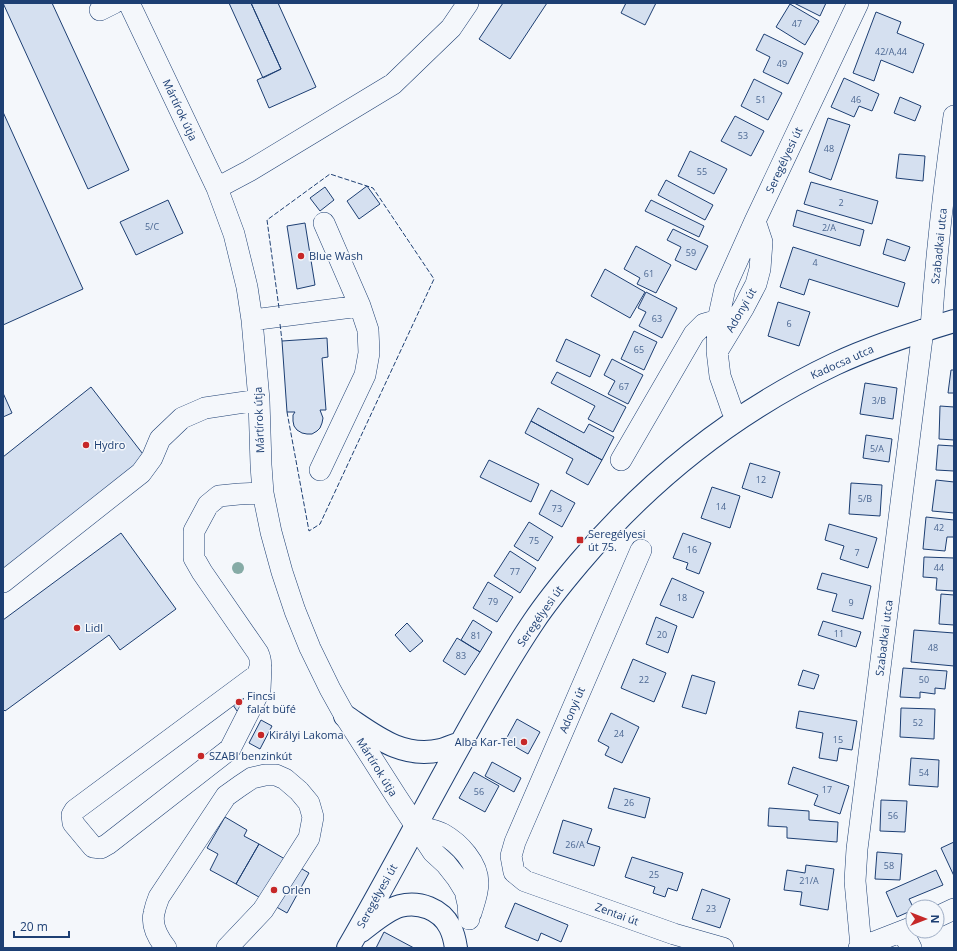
<svg xmlns="http://www.w3.org/2000/svg" width="957" height="951" font-family="'Open Sans',sans-serif">
<rect width="100%" height="100%" fill="#f4f7fb"/>
<path fill="#d5e0f0" stroke="#1d3f73" d="M3,3H52L129,170L88,189Z
M229,3H251L281,69L263,78Z
M251,3H278L316,87L269,108L257,80L281,69Z
M503,3H547L510,59L479,39Z
M626,3H656L645,25L621,13Z
M794,3H826L820,16Z
M790,4L819,21L805,45L776,27Z
M876,12L901,22L897,33L924,44L913,73L881,60L874,81L853,73Z
M764,34L803,53L788,84L763,72L770,57L756,50Z
M844,78L879,94L872,111L859,106L854,117L831,107Z
M754,79L782,93L768,120L741,106Z
M900,97L921,106L915,121L894,113Z
M3,112L83,289L3,325Z
M735,116L764,131L751,156L721,141Z
M828,118L850,125L831,180L809,172Z
M690,151L727,169L714,194L678,176Z
M899,154L925,156L923,181L896,178Z
M666,180L713,205L705,220L658,195Z
M811,182L878,201L872,224L804,204Z
M367,186L380,204L359,219L347,201Z
M325,187L334,200L320,211L310,198Z
M168,200L183,233L136,255L120,222Z
M651,200L704,226L699,237L645,211Z
M797,210L864,230L860,246L793,226Z
M305,223L315,285L297,289L287,226Z
M673,229L708,246L696,270L675,260L681,247L667,240Z
M887,239L910,247L905,261L883,254Z
M636,246L671,265L656,293L637,284L640,278L624,269Z
M793,247L905,283L898,307L809,279L804,295L780,287Z
M605,269L645,292L630,318L591,296Z
M646,292L677,308L662,338L639,326L646,312L638,308Z
M778,302L810,312L799,346L768,336Z
M634,331L657,342L644,370L621,359Z
M327,338L328,357L322,358L326,410H320L323,418L322,423L320,428L317,431L312,434H307L302,433L297,430L294,426L293,421V415L295,412H287L282,341Z
M566,339L600,355L590,377L556,361Z
M612,359L643,375L628,404L608,394L615,381L604,375Z
M951,370H954V393H948Z
M557,372L626,407L613,432L588,419L595,406L551,383Z
M865,383L897,388L893,419L860,414Z
M91,387L146,458L3,571V457Z
M3,393L12,413L3,417Z
M940,406L954,407V440L939,439Z
M538,408L584,433L589,424L614,437L602,460L531,421Z
M531,421L602,460L588,485L566,473L573,459L525,433Z
M866,435L892,439L889,462L863,458Z
M938,445L954,446V471L936,470Z
M489,460L539,484L531,502L480,477Z
M750,463L780,472L772,498L742,488Z
M936,480L954,482V513L932,511Z
M851,483L882,485L880,516L849,514Z
M712,487L740,496L730,528L701,518Z
M551,490L575,503L562,527L539,514Z
M926,517L954,520V537H947L945,551L923,549Z
M529,522L553,537L538,561L514,546Z
M829,524L877,538L868,568L840,559L844,546L825,540Z
M121,533L176,609L120,650L109,635L5,711L3,709V620Z
M683,533L711,543L699,574L686,569L688,563L673,558Z
M510,551L536,568L520,593L494,576Z
M924,557L954,558V591L936,590L937,578L923,577Z
M822,573L871,586L863,619L832,611L837,594L817,589Z
M672,578L704,592L693,618L660,605Z
M488,582L513,597L497,622L473,608Z
M941,594L954,595V625L939,624Z
M656,617L677,626L668,653L646,644Z
M473,620L492,632L480,652L461,640Z
M823,621L861,632L856,647L818,635Z
M407,623L423,641L410,652L395,635Z
M914,630L954,633V666L911,662Z
M457,638L480,652L465,675L443,661Z
M633,659L666,673L654,702L621,688Z
M903,668L947,671L945,689L935,688V694L920,692V698L900,697Z
M803,670L819,675L814,689L798,685Z
M692,675L715,682L706,714L682,707Z
M242,694L249,702L237,711L231,702Z
M901,708L935,709L934,739L900,737Z
M799,711L857,721L852,750L839,748L837,761L819,758L823,733L796,728Z
M611,713L639,727L622,763L605,755L609,747L598,741Z
M517,719L540,732L528,754L505,741Z
M261,720L272,726L260,749L249,743Z
M911,758L939,760L938,787L909,785Z
M492,762L521,778L514,792L485,776Z
M793,767L849,786L840,814L814,805L818,795L788,784Z
M474,772L499,786L485,812L459,798Z
M614,788L650,798L645,818L608,808Z
M881,800L907,801L905,832L880,831Z
M769,808L809,811V820L838,822L837,842L787,838V827L768,826Z
M225,817L247,830L244,836L259,844L236,884L210,870L218,854L207,848Z
M563,820L592,829L587,843L600,847L594,866L553,853Z
M954,842V876L941,848Z
M259,844L309,873L287,913L236,884Z
M877,852L902,854L900,880L875,879Z
M632,857L683,873L677,891L668,888L665,897L653,893L655,887L625,877Z
M806,865L834,869L828,910L800,905L802,892L784,890L787,870L805,873Z
M936,870L943,885L909,899L913,907V910L897,917L886,892Z
M702,889L730,899L720,928L692,919Z
M515,903L568,925L561,942L541,933L538,941L505,927Z
M384,932L414,948H376Z"/>
<g fill="none" stroke-linecap="round" stroke-linejoin="round">
<g stroke="#1d3f73" stroke-width="22">
<path id="minor" d="M129,3L217,188L234,234L247,287L252,320L259,400L261,465L263,493L271,532L282,572L295,611L310,648L330,689L345,716L396,796L433,852L446,864L457,878L465,891L468,904L469,919
M100,10L114,3
M217,188L249,171L393,84L451,28L468,3
M252,320L360,306
M931,328C936,257 944,186 954,116
M718,350L744,307L756,284L760,269L762,242L755,221
M737,419L732,410L720,376L717,351L718,320L725,288L755,221L858,3
M621,460L694,334L704,324L718,320
M320,470L365,375L369,353L368,330L360,306L324,223
M641,550L515,842L511,856L514,872L525,881L674,934L723,948
M3,582L141,473L152,458L160,439L182,418L205,408L259,400
M261,667L260,690L230,749L108,844L101,848L93,847L73,823L72,815L75,810L257,675C261,666 262,662 258,653L202,572L194,558V531L208,505L219,496L239,494L263,493
M416,826C424,828 435,830 443,834C459,843 478,863 478,883C478,893 474,903 471,913
M937,917L954,909
M903,932L911,948
M861,947L855,881L857,849L923,330
M166,948C158,938 151,926 154,913C155,908 157,902 159,897L226,796L240,786L252,778L265,775H276L285,779L299,791L309,803L313,817L309,838L263,910L227,948
M859,948L913,927"/>
</g>
<g stroke="#1d3f73" stroke-width="24">
<path id="major" d="M345,716C375,736 402,759 441,750C448,748 454,745 461,743
M361,931C372,923 386,910 400,906C419,901 441,909 450,927C453,933 455,941 456,948
M348,948C392,872 432,794 475,718C494,685 513,652 534,621C548,600 563,582 579,563C649,480 736,411 835,364C873,346 914,333 954,321"/>
</g>
<use href="#minor" stroke="#f4f7fb" stroke-width="21"/>
<use href="#major" stroke="#f4f7fb" stroke-width="22"/>
<path stroke="#1d3f73" stroke-width="1" stroke-dasharray="5 2" stroke-linecap="butt" d="M279,308L267,220L330,174L373,188L434,279L320,524L309,531L287,412
M280,324L282,341"/>
</g>
<circle fill="#86aba6" cx="238" cy="568" r="6"/>
<g fill="#c62828" stroke="#f4f7fb" stroke-width="1.5">
<circle cx="301" cy="256" r="4"/>
<circle cx="86" cy="445" r="4"/>
<rect x="576" y="536" width="8" height="8" rx="2"/>
<circle cx="77" cy="628" r="4"/>
<circle cx="239" cy="702" r="4"/>
<circle cx="261" cy="735" r="4"/>
<circle cx="524" cy="742" r="4"/>
<circle cx="201" cy="756" r="4"/>
<circle cx="274" cy="890" r="4"/>
</g>
<g text-anchor="middle" stroke-width="3" stroke-linejoin="round" paint-order="stroke">
<g font-size="9" fill="#4b6792">
<text x="797" y="27">47</text>
<text x="891" y="55">42/A,44</text>
<text x="782" y="67">49</text>
<text x="761" y="103">51</text>
<text x="856" y="103">46</text>
<text x="743" y="139">53</text>
<text x="829" y="152">48</text>
<text x="702" y="175">55</text>
<text x="841" y="206">2</text>
<text x="152" y="230">5/C</text>
<text x="829" y="231">2/A</text>
<text x="691" y="256">59</text>
<text x="815" y="266">4</text>
<text x="649" y="277">61</text>
<text x="657" y="322">63</text>
<text x="789" y="327">6</text>
<text x="639" y="353">65</text>
<text x="624" y="390">67</text>
<text x="879" y="404">3/B</text>
<text x="877" y="452">5/A</text>
<text x="761" y="483">12</text>
<text x="865" y="502">5/B</text>
<text x="721" y="510">14</text>
<text x="557" y="512">73</text>
<text x="939" y="531">42</text>
<text x="534" y="544">75</text>
<text x="692" y="553">16</text>
<text x="857" y="556">7</text>
<text x="939" y="571">44</text>
<text x="515" y="575">77</text>
<text x="682" y="601">18</text>
<text x="493" y="605">79</text>
<text x="851" y="606">9</text>
<text x="839" y="637">11</text>
<text x="662" y="638">20</text>
<text x="476" y="639">81</text>
<text x="933" y="651">48</text>
<text x="461" y="659">83</text>
<text x="644" y="683">22</text>
<text x="924" y="683">50</text>
<text x="918" y="726">52</text>
<text x="619" y="737">24</text>
<text x="838" y="743">15</text>
<text x="924" y="776">54</text>
<text x="827" y="793">17</text>
<text x="479" y="795">56</text>
<text x="629" y="806">26</text>
<text x="893" y="819">56</text>
<text x="575" y="848">26/A</text>
<text x="889" y="869">58</text>
<text x="654" y="878">25</text>
<text x="809" y="884">21/A</text>
<text x="711" y="912">23</text>
</g>
<g font-size="11" fill="#1d3f73" stroke="#f4f7fb">
<text transform="translate(180 110) rotate(65)" y="4">Mártírok útja</text>
<text transform="translate(784 160) rotate(-65)" y="4">Seregélyesi út</text>
<text transform="translate(939 246) rotate(-84)" y="4">Szabadkai utca</text>
<text transform="translate(741 310) rotate(-60)" y="4">Adonyi út</text>
<text transform="translate(842 362) rotate(-24)" y="4">Kadocsa utca</text>
<text transform="translate(259 420) rotate(-92)" y="4">Mártírok útja</text>
<text transform="translate(540 616) rotate(-55)" y="4">Seregélyesi út</text>
<text transform="translate(884 638) rotate(-83)" y="4">Szabadkai utca</text>
<text transform="translate(572 710) rotate(-67)" y="4">Adonyi út</text>
<text transform="translate(377 767) rotate(58)" y="4">Mártírok útja</text>
<text transform="translate(377 896) rotate(-61)" y="4">Seregélyesi út</text>
<text transform="translate(617 914) rotate(20)" y="4">Zentai út</text>
</g>
<g font-size="11" fill="#1d3f73" stroke="#f4f7fb" text-anchor="start">
<text x="309" y="260">Blue Wash</text>
<text x="94" y="449">Hydro</text>
<text x="588" y="538">Seregélyesi<tspan x="588" dy="13">út 75.</tspan></text>
<text x="85" y="632">Lidl</text>
<text x="247" y="700">Fincsi<tspan x="247" dy="13">falat büfé</tspan></text>
<text x="269" y="739">Királyi Lakoma</text>
<text x="516" y="746" text-anchor="end">Alba Kar-Tel</text>
<text x="209" y="760">SZABI benzinkút</text>
<text x="282" y="894">Orlen</text>
</g>
</g>
<rect width="957" height="951" fill="none" stroke="#1d3f73" stroke-width="8"/>
<g transform="translate(925 919) rotate(90)"><circle r="19" fill="#f4f7fb" stroke="#9eadc5"/>
<path d="M0-3L7 15L0 10L-7 15Z" fill="#c62828"/>
<text y="-6" font-size="11" font-weight="bold" text-anchor="middle" fill="#1d3f73">N</text>
</g>
<path d="M14 931v6h55v-6" fill="none" stroke="#1d3f73" stroke-width="2"/>
<text x="20" y="931" font-size="12" fill="#1d3f73" stroke="#f4f7fb" stroke-width="3" paint-order="stroke">20 m</text>
</svg>
